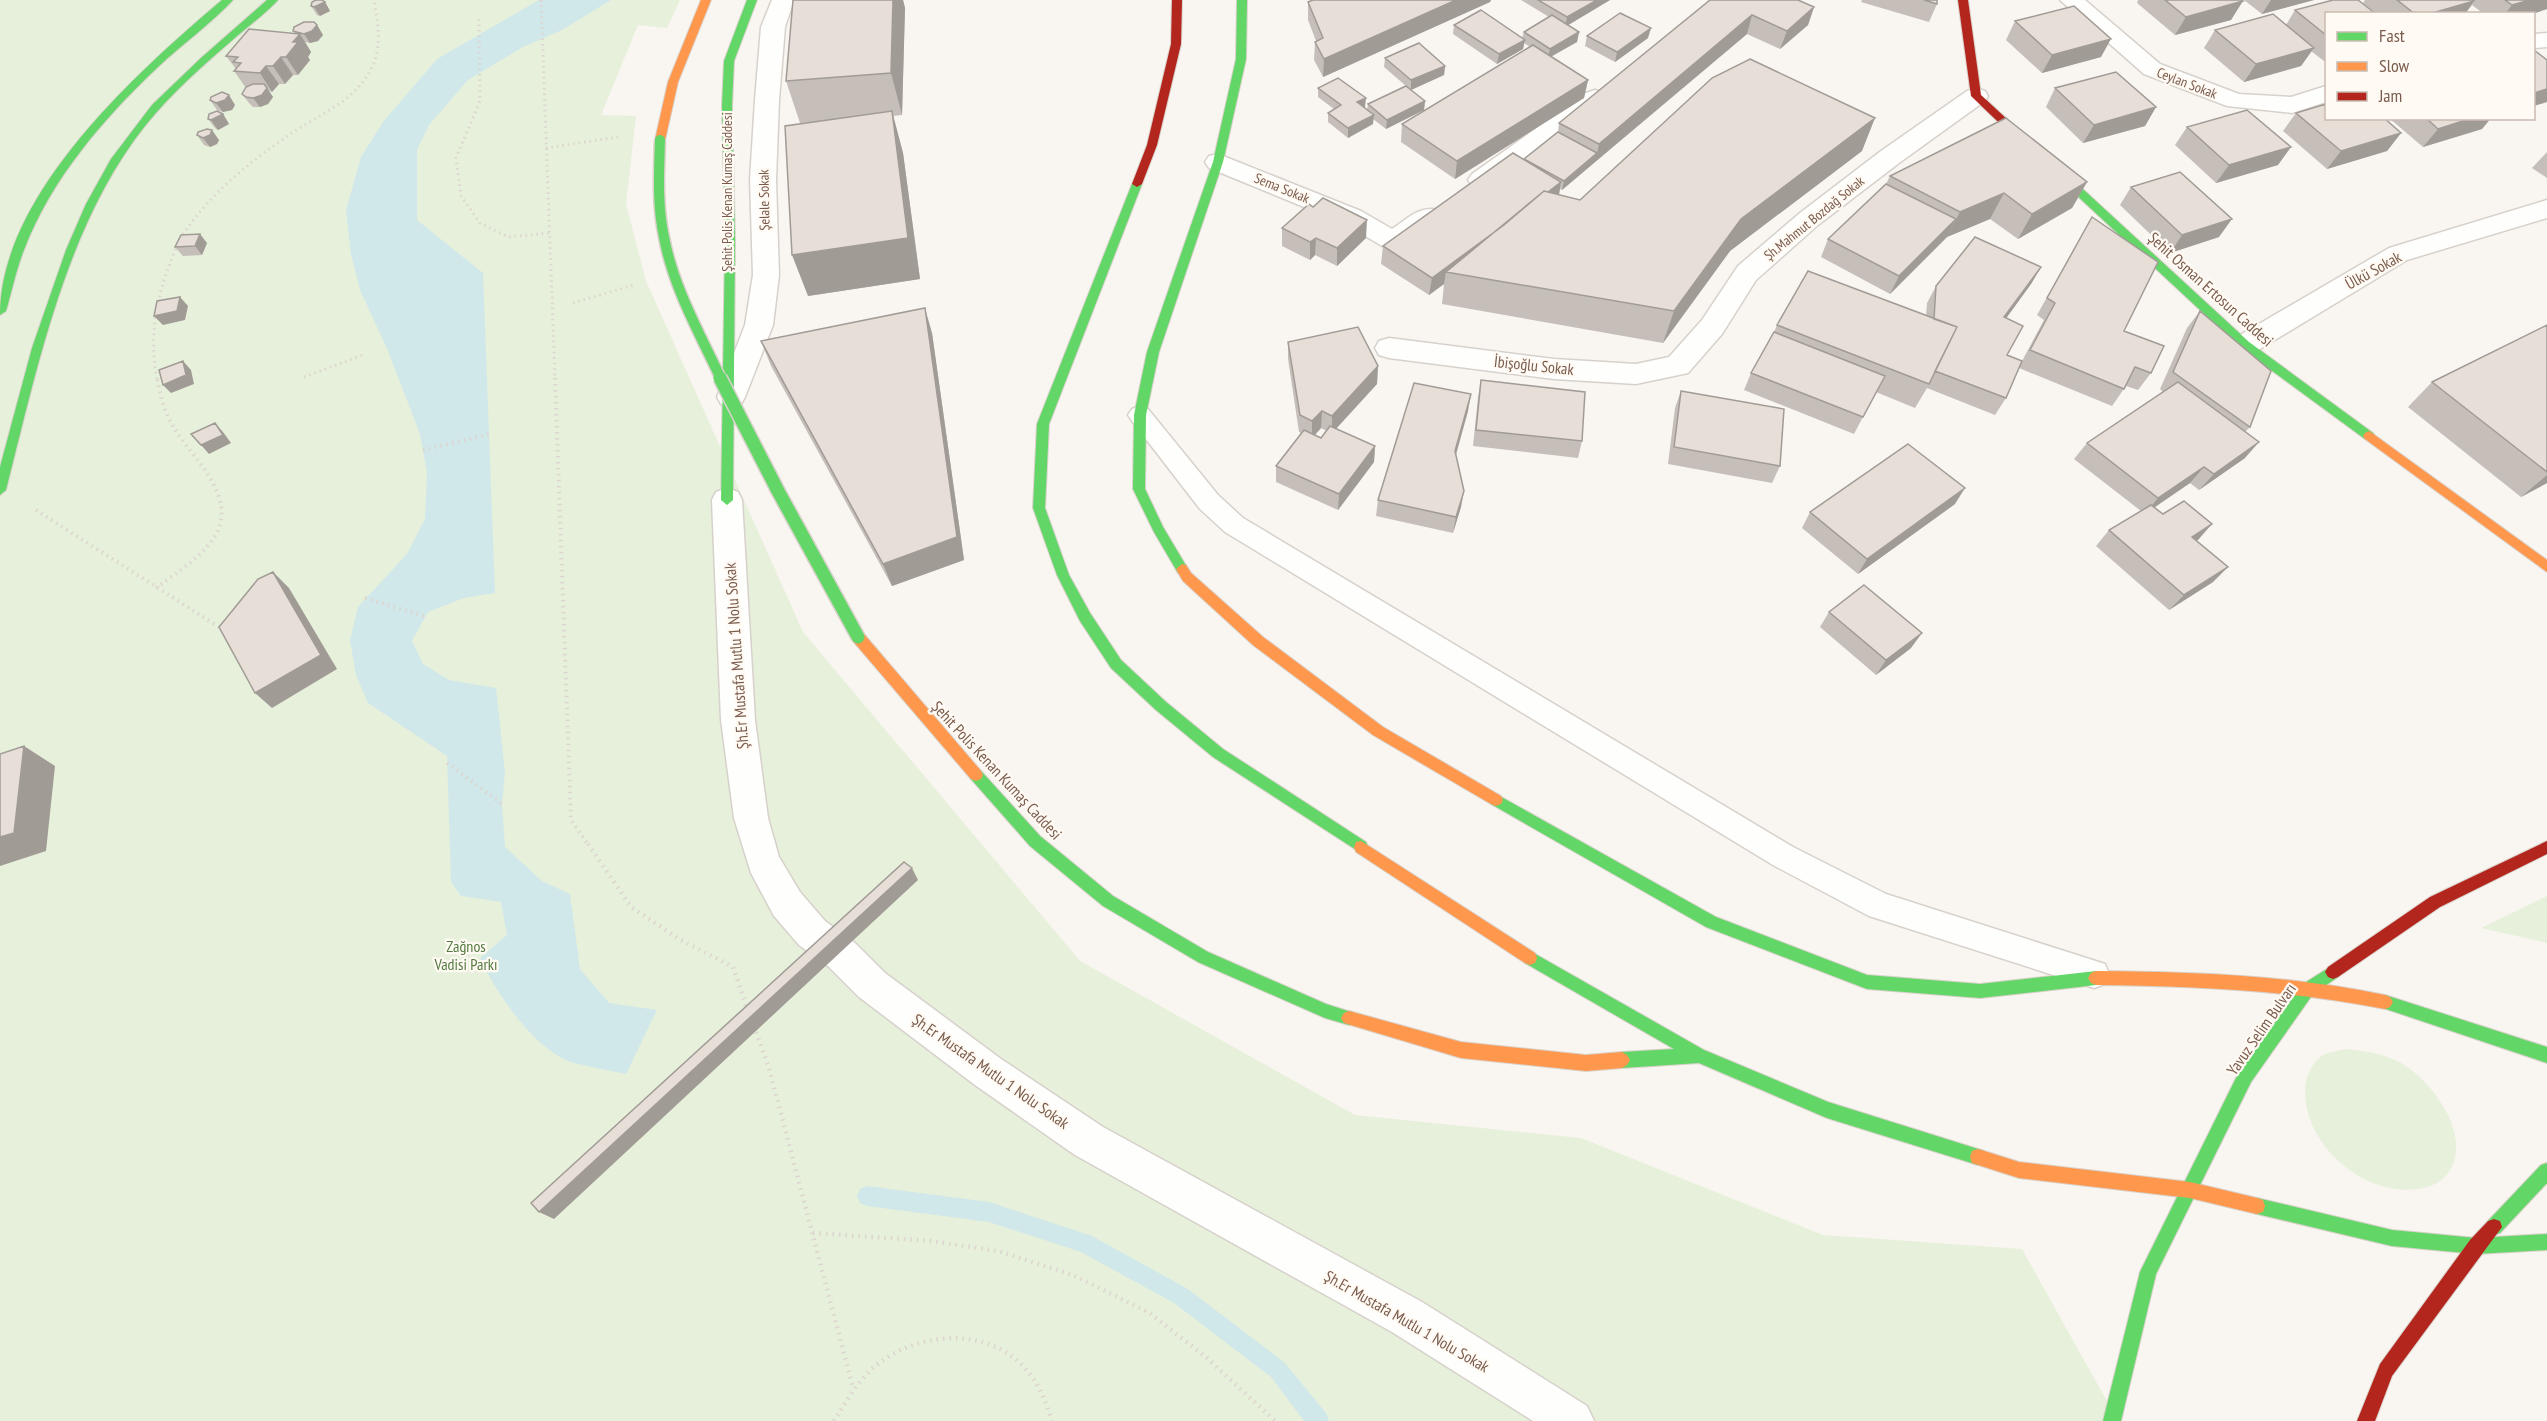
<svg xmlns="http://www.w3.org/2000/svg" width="2547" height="1421" font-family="'PT Sans Narrow',sans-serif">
<rect width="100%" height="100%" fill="#f9f5f0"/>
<path fill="#e7f0db" d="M0,0H680L667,28L638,25L601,115L636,116L626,204L646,281L803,632L1080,961L1355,1115L1581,1138L1823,1235L2022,1249L2118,1421H0Z
M2547,896V943L2481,928L2543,898Z
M2345,1049C2365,1051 2383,1053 2401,1063C2433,1081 2474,1138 2448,1173C2442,1180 2439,1183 2430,1186C2371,1206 2296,1143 2306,1081C2308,1072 2315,1060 2323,1055C2329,1052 2338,1051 2345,1049Z"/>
<path fill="#d0e8ea" d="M539,0H611L562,30L523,47L468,80L429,125L417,150V220L483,273L495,593L464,598L428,612L412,641L423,664L449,680L496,688L505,772L502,804L505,847L542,881L570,894L580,969L609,1003L657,1010L626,1074C608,1070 589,1067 571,1062C534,1049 496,993 480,958L507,935L501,902L461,896L451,882L447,756L368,703L356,675L350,640L358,607L407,554L425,519L427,473L420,434L388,351L360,290L351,254L346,210L361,157L383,122L437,59Z"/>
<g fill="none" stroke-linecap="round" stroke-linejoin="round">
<path fill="#d0e8ea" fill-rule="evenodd" d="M867,1186L989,1202L1092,1236L1188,1289L1285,1363L1326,1413L1329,1421H1304L1271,1377L1174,1303L1081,1252L989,1222L867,1206L860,1203L857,1196L860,1189Z"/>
<g stroke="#d7d1cb" stroke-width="3">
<path id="lane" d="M1140,406L1148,409L1218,495L1243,518L1793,847L1886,894L2105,964L2109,974L2105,984L2094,988L1869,916L1773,865L1225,532L1200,509L1132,421L1128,415L1132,409Z"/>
</g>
<g stroke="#d7d1cb" stroke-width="3">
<path id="street" d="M772,0H794L785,27L779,100L776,180L779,275L773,325L745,397L741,404L731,408L721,404L717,397L745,325L753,275L750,180L755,100L761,27Z
M2060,0H2085L2160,64L2239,94L2291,97L2326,86V102L2292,113L2227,106L2144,74Z
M2547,33V47L2534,48V34Z
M1976,88L1985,91L1988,96L1985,101L1899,163L1818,225L1756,280L1722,334L1688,373L1636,384L1554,379L1389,358L1379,355L1375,348L1379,341L1389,338L1554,359L1636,364L1669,357L1702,320L1738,266L1800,213L1881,151L1967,91Z
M1595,90L1604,93L1607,98L1604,103L1490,186L1481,188L1472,186L1468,180L1472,174L1586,93Z
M1218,154L1361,211L1392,229C1407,219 1420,205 1438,210L1442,216L1438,222L1402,247L1393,250L1384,247L1343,223L1209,168L1205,162L1209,156Z
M2547,200V218L2407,260L2255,352L2245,355L2235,352L2231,345L2235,338L2389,248Z
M727,488L738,492L742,500L755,720L768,818L779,857L800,892L825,921L855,943L885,973L1001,1059L1103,1127L1422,1302L1587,1406L1594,1421H1533L1392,1332L1075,1155L975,1085L859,997L829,967L799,945L774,916L751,873L734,818L721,720L712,500L716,492Z"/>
</g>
<g stroke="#d9d2cb" stroke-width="2">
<path id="fast" d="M222,0H233C212,23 181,45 158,67C103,119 51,179 24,250C16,270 12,291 6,311L0,315C0,195 137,72 222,0Z
M267,0H278C266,13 250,25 237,36C205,64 172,92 145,126C66,225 37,369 6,490L0,495V467L32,348L66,250L86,204L111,159L152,105L201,58Z
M747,0H757L734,61L732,106L735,241L733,500L727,505L721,500L725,241L722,106L724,61Z
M1237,0H1247L1246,59L1223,162L1159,352L1146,415L1145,489L1163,527L1188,569L1182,574L1178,573L1154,532L1133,489L1134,415L1147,352L1213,162L1236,59Z
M2019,133L2023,134L2249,342L2373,433L2375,436L2373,439H2365L2241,348L2015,138V134Z
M1137,181L1142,184L1049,424L1045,508L1069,575L1090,613L1121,660L1166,702L1223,749L1366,842L1368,847L1366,852L1361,853L1213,757L1156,710L1111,668L1080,621L1057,575L1033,508L1037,424L1132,184Z
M976,769L981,771L1040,836L1113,896L1208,952L1326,1004L1354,1013L1357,1018L1354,1023L1349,1025L1325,1018L1198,962L1103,906L1030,846L971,779L969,775L971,771Z
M1496,794L1716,917L1867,975L1980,984L2096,971L2101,973L2104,978L2101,983L2096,985L1980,998L1867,989L1706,927L1491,804L1489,800L1491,796Z
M1530,951L1704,1050L1828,1102L1978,1149L1984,1151L1986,1157L1984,1163L1978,1165L1827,1118L1699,1063L1622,1068L1617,1065L1614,1060L1617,1055L1622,1052L1674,1049L1525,963L1523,958L1525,953Z
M2333,965L2338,967L2341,972L2338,977L2313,994L2251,1082L2156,1274L2121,1421H2103L2140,1272L2239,1072L2303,984Z
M2385,995L2547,1047V1063L2380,1007L2377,1002L2380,997Z
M2547,1163V1183L2500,1233L2494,1235L2488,1233L2486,1227L2488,1221L2541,1165Z
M2257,1198L2392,1230L2476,1238L2547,1234V1250L2476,1254L2392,1246L2257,1214L2251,1212L2249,1206L2251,1200Z"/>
</g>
<g stroke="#d9d2cb" stroke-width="2">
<path id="slow" d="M701,0H711L678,82L665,140L664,142H656L655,140L668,82Z
M2369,431L2547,560V572L2365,439L2363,436L2365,433Z
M1182,564L1186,565L1191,573L1263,637L1383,727L1501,796L1503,800L1501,804L1496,806L1491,804L1373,735L1253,645L1183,581L1176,569Z
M858,632L863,633L981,771L983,775L981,779L976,781L971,779L853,641L851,637L853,633Z
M1361,841L1535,953L1537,958L1535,963L1530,965L1525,963L1356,852L1354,847L1356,842Z
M2096,971C2193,972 2290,975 2385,995L2390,997L2393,1002L2390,1007L2385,1009C2290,990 2193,986 2096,985L2091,983L2088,978L2091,973Z
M1349,1011L1461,1042L1586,1055L1622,1052L1627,1055L1630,1060L1627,1065L1622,1068L1586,1071L1461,1058L1344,1023L1341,1018L1344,1013Z
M1978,1149L2019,1162L2190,1182L2257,1198L2263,1200L2265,1206L2263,1212L2257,1214L2190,1198L2019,1178L1972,1163L1970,1157L1972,1151Z"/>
</g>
<g stroke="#d9d2cb" stroke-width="2">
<path id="jam" d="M1172,0H1182L1181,44L1157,145L1142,184L1137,187L1132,184L1147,145L1171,44Z
M1958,0H1968L1981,95L2023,134V138H2015L1971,96Z
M2547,841V854L2440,907L2338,977L2333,979L2328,977L2325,972L2328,967L2430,897Z
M2494,1219L2500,1221L2502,1227L2392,1376L2375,1421H2357L2380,1364L2470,1240L2488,1221Z"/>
</g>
<path stroke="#dcd5d0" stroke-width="3" stroke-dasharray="1.5 4" stroke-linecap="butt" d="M541,0L555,379
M479,19L480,101L456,158L461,196L480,223L508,237L549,233
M546,148L618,137
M180,239C208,195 249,162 292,133C319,115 354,101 370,71C383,48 378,25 374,0
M573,303L634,285
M304,377L363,355
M157,379C148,331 158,290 177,246"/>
<path stroke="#dcd5d0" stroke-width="4" stroke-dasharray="1.5 4.5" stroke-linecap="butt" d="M555,378L571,820L589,846
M423,450L490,434
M36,510L222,629
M156,588C176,573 201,558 215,536C239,495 191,458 173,426C164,412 160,393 157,378
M365,598L424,616
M447,763L502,804"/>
<path stroke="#dcd5d0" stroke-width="4.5" stroke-dasharray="1.5 5" stroke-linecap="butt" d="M588,844L631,907L679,939L733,967L747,1008
M754,1026L769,1068L853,1388
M813,1233L931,1241L998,1251L1073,1275L1148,1312L1206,1357L1275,1421
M834,1421C845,1403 856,1384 872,1369C914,1331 990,1324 1028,1372C1040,1386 1046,1403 1052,1421"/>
<use href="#lane" fill="#fefefd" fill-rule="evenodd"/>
<use href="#street" fill="#fefefd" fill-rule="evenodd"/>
<use href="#fast" fill="#63d668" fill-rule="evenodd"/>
<use href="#slow" fill="#ff974d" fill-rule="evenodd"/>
<use href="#jam" fill="#b3261e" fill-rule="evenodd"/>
<g stroke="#d9d2cb" stroke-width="13" stroke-linecap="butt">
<path id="fast-bridge-far1" d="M660,140C659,172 657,205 664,237C673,287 700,334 721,379"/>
</g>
<g stroke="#d9d2cb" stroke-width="16" stroke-linecap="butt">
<path id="fast-bridge" d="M720,378L778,491L858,637"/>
</g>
<use href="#fast-bridge-far1" stroke="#63d668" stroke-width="10"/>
<use href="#fast-bridge" stroke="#63d668" stroke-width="13"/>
</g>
<path fill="#c6bfb9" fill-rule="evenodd" d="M793,0H903L905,8L902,115L893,116L903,153L920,279L808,296L817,122L800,123L786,81Z
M1313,0H1491L1490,2L1323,77L1314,60L1315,42L1316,41L1308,20V2Z
M1521,0H1610L1568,25L1579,32L1577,42L1551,57L1588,80L1584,98L1455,179L1401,142L1402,124L1530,47L1524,43L1523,49L1497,64L1453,34L1454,25L1522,38L1524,32L1549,17Z
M1710,0L1814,7L1808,25L1780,49L1747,34L1562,190L1560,189L1559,195L1580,200L1862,151L1730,251L1663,343L1442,304L1444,284L1429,295L1381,264L1383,246L1524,160L1558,132L1559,123Z
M1862,0H1937V4L1929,22L1861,2Z
M2138,0H2241L2231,20L2175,35L2137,3Z
M2244,0H2314L2262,14Z
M2365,0H2547V9L2532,14H2484L2472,5L2465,14H2377L2363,3Z
M325,2L330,11L320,16L317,15L311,6Z
M2295,10L2326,14V61H2324L2311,51L2301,66L2244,82L2204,48L2215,30L2286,25Z
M2015,21L2101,57L2042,73L2006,40Z
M317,25L323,35L318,41L310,43L305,42L311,52L308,57L310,60L298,75H293L285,84H279L272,92L269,91L273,97L268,104L260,107H253L249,103L242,94L246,88L234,71L236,69L226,56L295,34L293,31Z
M1587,36L1648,38L1615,62L1585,46Z
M1385,58L1445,66L1444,75L1411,90L1425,101L1424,110L1386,129L1373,119V124L1348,138L1328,122V113L1334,109L1318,97V88L1365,107L1367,110L1368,104L1406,86L1384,67Z
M2055,88L2156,107L2145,126L2083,143L2046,107Z
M210,100L235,105L232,110L223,112L217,110Z
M2296,113L2401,133L2387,151L2327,169L2283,131Z
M223,114L229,124L218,130L215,128L208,119Z
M2389,118H2491L2482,129L2423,147Z
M2187,127L2278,165L2216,183L2175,145Z
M197,135L219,140L217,144L210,147L204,145Z
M2547,152V178L2532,168Z
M1890,176L2087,182L2072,208L2018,239L1990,219L1947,237L1890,294L1821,257L1828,239L1886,184Z
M2131,187L2219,237L2170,253L2120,205Z
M2092,217L2124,331L2151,373L2138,390L2126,386L2112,406L2019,368L2006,398L1995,415L1927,388L1915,408L1876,392L1854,434L1744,390L1751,373L1774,332L1777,325L1926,316L1927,303L1936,286L2041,267L2031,284L2006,318L2007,355L2022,361L2044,320L2037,315Z
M1282,228L1366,238L1337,266L1315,255L1310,260L1282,246Z
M207,243L202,255L183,256L175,247Z
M2200,311L2250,427L2245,432V458L2199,490L2190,483L2154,507L2197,541L2213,582L2169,610L2096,546L2109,530L2141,511L2074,459L2087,443L2163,392L2160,389L2187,328Z
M2547,325V483L2521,497L2408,407L2432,382Z
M932,333L964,560L892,586L771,366L761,341Z
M1288,342L1378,366L1377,384L1336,429L1375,446L1374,462L1338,510L1276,482V466L1301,433L1299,432L1288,359ZM1321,428L1327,431L1321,438L1315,435Z
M1481,380L1582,441L1578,458L1473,446L1478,397Z
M1681,391L1780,466L1772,483L1668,464L1675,408Z
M1468,411L1456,455L1461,507L1453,533L1376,516L1378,500Z
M1955,504L1858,574L1802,528L1810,512Z
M1829,612L1911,648L1876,675L1820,627Z"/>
<path fill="#a19b96" d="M893,0H903L905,8L902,115L891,73Z
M1456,0H1491L1490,2L1323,77L1324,59Z
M1597,0H1610L1565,27L1567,17Z
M2271,0H2314L2262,14Z
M2530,0H2547V9L2532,14H2505L2512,5Z
M2243,1L2231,20L2175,35L2186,17Z
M2474,1L2465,14H2429Z
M325,2L330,11L320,16L314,7Z
M1814,7L1808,25L1780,49L1787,31Z
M1752,15L1747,34L1595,162L1599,144Z
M317,25L323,35L318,41L310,43L304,34Z
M1651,28L1648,38L1615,62L1617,52Z
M1579,32L1577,42L1548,58L1550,49Z
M300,34L311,52L308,57L310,60L298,75L286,57L293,42Z
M2111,39L2101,57L2042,73L2052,55Z
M1525,40L1523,49L1497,64L1499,54Z
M2314,48L2301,66L2244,82L2256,64Z
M281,57L293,75L285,84L273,66Z
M266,66L279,84L272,92L260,73Z
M1445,66L1444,75L1411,90V80Z
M1588,80L1584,98L1455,179L1457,161Z
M267,88L273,97L268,104L260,107L253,98Z
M2547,89V102L2534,106V93Z
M229,95L235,105L232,110L223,112L216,103Z
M1366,98L1365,107L1357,112V102Z
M1425,101L1424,110L1386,129L1387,120Z
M2156,107L2145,126L2083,143L2094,125Z
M892,111L903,153L920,279L808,296L792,255Z
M223,114L229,124L218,130L211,120Z
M1374,115L1373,124L1348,138V128Z
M1875,118L1862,151L1730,251L1663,343L1674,311L1741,219Z
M2472,118H2491L2482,129L2423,147L2438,129Z
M212,130L219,140L217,144L210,147L203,138Z
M2401,133L2387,151L2327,169L2341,151Z
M2291,147L2278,165L2216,183L2229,165Z
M1597,153L1595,162L1562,190L1564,181Z
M1561,182L1558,200L1446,272L1444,284L1429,295L1432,278Z
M2087,182L2072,208L2018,239L2032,214Z
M2004,193L1990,219L1947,237L1960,212Z
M1956,219L1947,237L1890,294L1899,276Z
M2232,219L2219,237L2170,253L2182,235Z
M1367,220L1366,238L1337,266V248Z
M200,234L207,243L202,255L195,246Z
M1316,238L1315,255L1310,260V242Z
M2041,267L2031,284L1994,335L2004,317Z
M180,297L188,306L185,320L163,325L154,316Z
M925,308L932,333L964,560L892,586L883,564Z
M183,361L191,370L194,384L171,393L163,385Z
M1378,366L1377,384L1332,433V416Z
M1471,394L1468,411L1452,468L1455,451Z
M1322,411L1321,428L1312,438V421Z
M215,423L223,432L231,443L209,454L201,445Z
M2259,442L2245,458L2199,490L2214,474Z
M1375,446L1374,462L1338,510L1339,494Z
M2204,467L2190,483L2145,514L2158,498Z
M2547,475V483L2521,497Z
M1965,488L1955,504L1858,574L1867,559Z
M1464,491L1461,507L1453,533L1456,517Z
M2212,524L2198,540L2178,553L2192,537Z
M2228,567L2213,582L2169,610L2184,595Z
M273,572L289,588L337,669L272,708L255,693Z
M1922,633L1911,648L1876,675L1886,660Z
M24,746L55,766L46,851L0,866V837Z
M912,868L918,880L554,1219L539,1212Z"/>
<path fill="#e6ded7" stroke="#a19b96" stroke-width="1.5" d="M316,0H322L325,2L314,7L311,6L312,2Z
M793,0H893L891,73L786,81Z
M1313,0H1456L1324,59L1315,42L1323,38L1308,2Z
M1538,0H1597L1567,17Z
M1710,0H1798L1814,7L1787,31L1752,15L1599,144L1559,123Z
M1924,0H1937V4Z
M2165,0H2241L2243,1L2186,17Z
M2333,0H2358L2376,14H2326V35L2295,10Z
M2397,0H2473L2474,1L2429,14H2415Z
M2505,0H2530L2512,5Z
M2074,6L2111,39L2052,55L2015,21Z
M1481,10L1525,40L1499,54L1454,25Z
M1620,13L1651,28L1617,52L1587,36Z
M2273,14L2314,48L2256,64L2215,30Z
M1552,15L1579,32L1550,49L1524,32Z
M304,22H314L317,25L312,31L304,34L293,31L294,27Z
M249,29L300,34L293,42H298L286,57H281L273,66H266L260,73L234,71L241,63L233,62L238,57L226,56Z
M1419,43L1445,66L1411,80L1385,58Z
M1533,45L1588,80L1457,161L1402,124Z
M2534,50L2547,60V89L2534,93Z
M1750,59L1875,118L1741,219L1674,311L1446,272L1544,191L1580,200L1712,78Z
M2116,72L2156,107L2094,125L2055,88Z
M1338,78L1366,98L1357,102L1374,115L1348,128L1328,113L1341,105L1318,88Z
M253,84H264L267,88L262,95L253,98L246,97L242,94L246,87Z
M1406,86L1425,101L1387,120L1368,104Z
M222,92L229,95L225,100L216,103L210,100L211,97Z
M2326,104V118H2384L2401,133L2341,151L2296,113Z
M2247,110L2291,147L2229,165L2187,127Z
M217,111L223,114L211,120L208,119L209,114Z
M892,111L908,238L792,255L785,126Z
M2006,118L2087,182L2032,214L2004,193L1960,212L1890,176Z
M2426,118H2472L2438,129Z
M207,129L212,130L210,135L203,138L197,135L198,132Z
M1558,132L1597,153L1564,181L1524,159Z
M1513,153L1561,182L1548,192L1544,191L1504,225L1432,278L1383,246Z
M2180,172L2232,219L2182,235L2131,187Z
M1886,184L1956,219L1899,276L1828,239Z
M1323,198L1367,220L1337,248L1316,238L1310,242L1282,228L1309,204L1313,207Z
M2092,217L2158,262L2124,331L2164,346L2151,373L2135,367L2124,389L2030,350L2055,303L2047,298Z
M200,234L195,246L175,247L181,235Z
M1975,237L2041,267L2004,317L2023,326L2007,355L2022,361L2006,398L1935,371L1957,327L1934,319L1936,286Z
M1808,271L1957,327L1929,384L1777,325Z
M180,297L177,311L154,316L157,301Z
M925,308L957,537L883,564L761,341Z
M2200,311L2271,371L2250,427L2173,372Z
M2547,325V472L2432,382Z
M1358,327L1378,366L1332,416L1322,411L1312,421L1300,415L1288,342Z
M1774,332L1885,376L1863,417L1751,373Z
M183,361L186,375L163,385L159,370Z
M1481,380L1585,392L1582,441L1476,430Z
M2178,382L2259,442L2214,474L2204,467L2158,498L2087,443Z
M1414,383L1471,394L1455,451L1464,491L1456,517L1378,500Z
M1681,391L1784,409L1780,466L1674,447Z
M215,423L223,435L201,445L191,434Z
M1330,426L1375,446L1339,494L1276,466L1304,430L1321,438Z
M1908,444L1965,488L1867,559L1810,512Z
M2184,501L2212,524L2192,537L2228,567L2184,595L2109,530L2151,505L2163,514Z
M273,572L321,655L255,693L219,627L258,579Z
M1864,585L1922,633L1886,660L1829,612Z
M24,746L14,833L0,837V754Z
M904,862L912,868L539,1212L531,1203Z"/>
<g text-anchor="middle" stroke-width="4.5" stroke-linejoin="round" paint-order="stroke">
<g font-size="14" fill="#7a5c4d" stroke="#fffaf3">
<text transform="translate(2187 83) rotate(21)" y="5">Ceylan Sokak</text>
<text transform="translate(1282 188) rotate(22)" y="5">Sema Sokak</text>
<text transform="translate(727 192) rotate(-90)" y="5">Şehit Polis Kenan Kumaş Caddesi</text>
<text transform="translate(764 200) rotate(-91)" y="5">Şelale Sokak</text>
<text transform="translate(1814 218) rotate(-39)" y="5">Şh.Mahmut Bozdağ Sokak</text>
</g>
<g font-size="16" fill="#7a5c4d" stroke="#fffaf3">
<text transform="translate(2373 270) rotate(-29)" y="6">Ülkü Sokak</text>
<text transform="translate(2211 289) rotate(42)" y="6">Şehit Osman Ertosun Caddesi</text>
<text transform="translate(1534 365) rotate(6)" y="6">İbişoğlu Sokak</text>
<text transform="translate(736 656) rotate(-94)" y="6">Şh.Er Mustafa Mutlu 1 Nolu Sokak</text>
<text transform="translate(997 770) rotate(47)" y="6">Şehit Polis Kenan Kumaş Caddesi</text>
<text transform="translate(2261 1029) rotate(-55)" y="6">Yavuz Selim Bulvarı</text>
<text transform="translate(991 1071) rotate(35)" y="6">Şh.Er Mustafa Mutlu 1 Nolu Sokak</text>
<text transform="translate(1407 1321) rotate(30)" y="6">Şh.Er Mustafa Mutlu 1 Nolu Sokak</text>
</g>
<g font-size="16" fill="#537a41" stroke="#fffaf3">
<text x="466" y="952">Zağnos<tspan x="466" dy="18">Vadisi Parkı</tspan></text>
</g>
</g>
<rect x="2325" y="12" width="210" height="108" fill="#fffaf3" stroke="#cabbb1" stroke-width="1.5"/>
<rect x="2337" y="32" width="30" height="9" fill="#63d668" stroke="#cabbb1" stroke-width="1.5"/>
<text x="2379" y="42" font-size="18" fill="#7a5c4d">Fast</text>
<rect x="2337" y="62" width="30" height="9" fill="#ff974d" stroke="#cabbb1" stroke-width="1.5"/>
<text x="2379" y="72" font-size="18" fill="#7a5c4d">Slow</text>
<rect x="2337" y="92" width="30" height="9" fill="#b3261e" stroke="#cabbb1" stroke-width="1.5"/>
<text x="2379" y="102" font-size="18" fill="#7a5c4d">Jam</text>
</svg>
